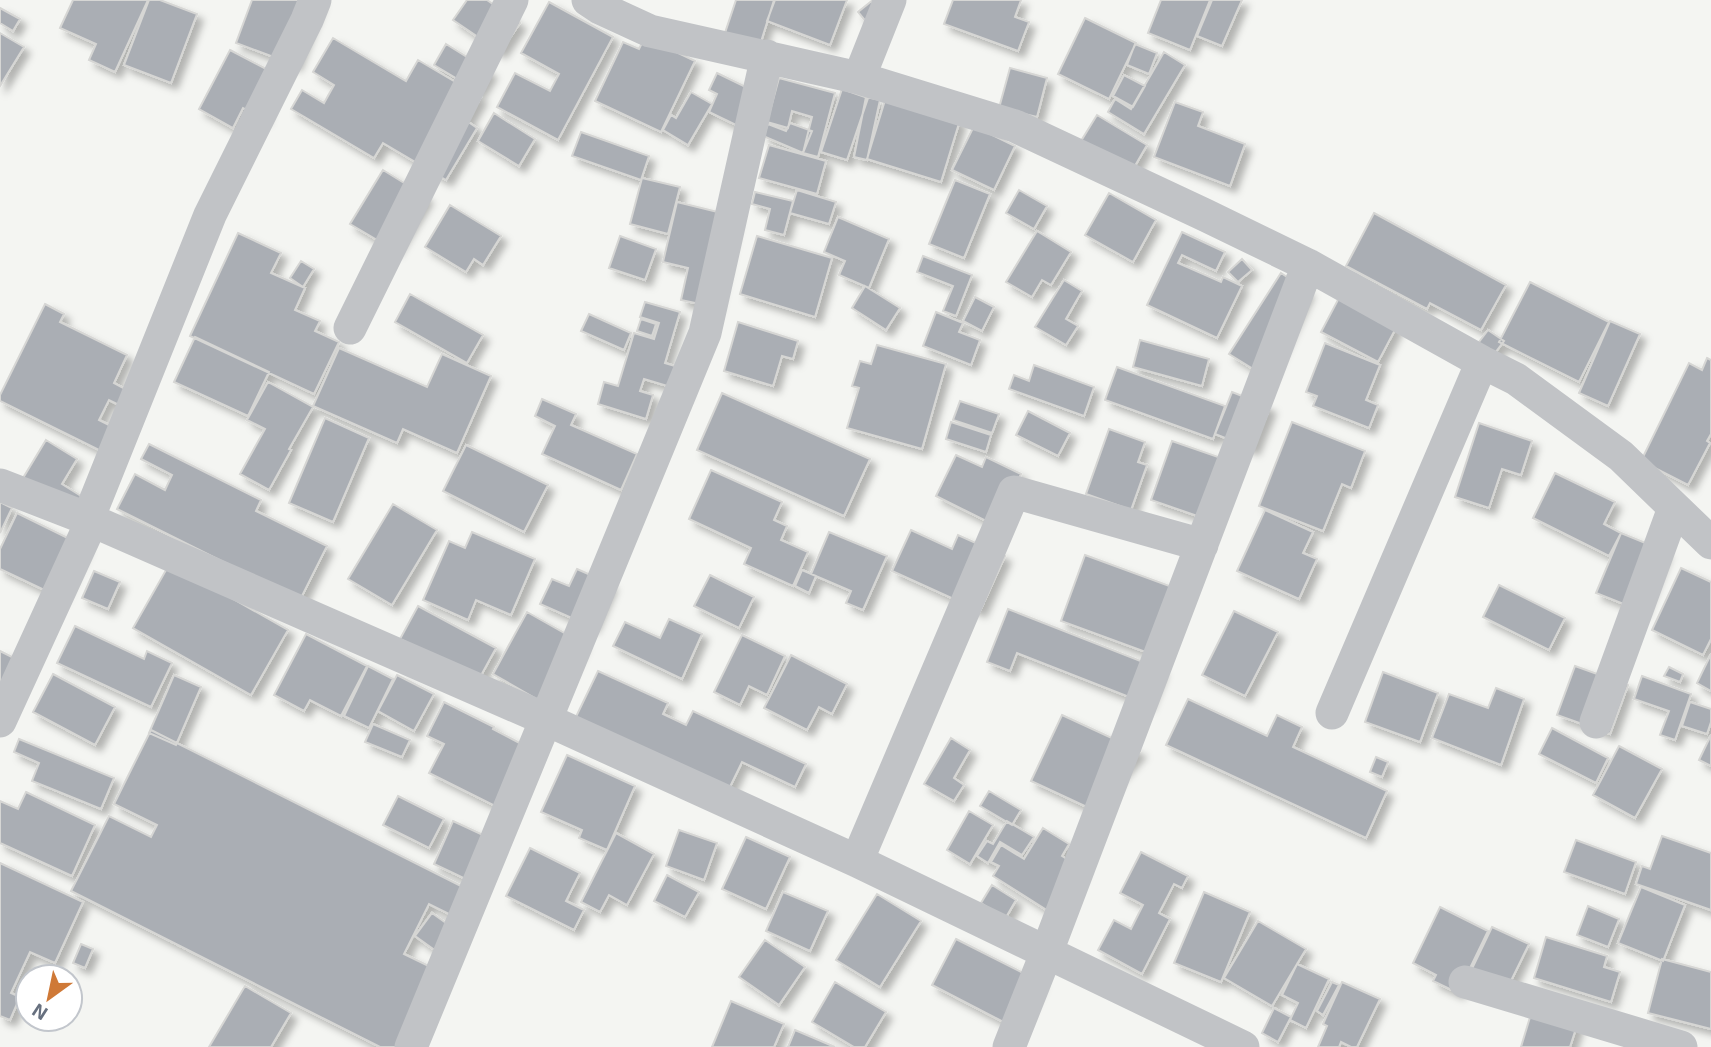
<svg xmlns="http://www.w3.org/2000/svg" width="1711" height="1047" font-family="'Exo 2',sans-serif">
<defs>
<filter id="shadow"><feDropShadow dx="6" dy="6" stdDeviation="3.5" flood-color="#0004"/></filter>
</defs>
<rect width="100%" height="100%" fill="#f4f5f2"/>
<path fill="#aaaeb4" stroke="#d6d6d4" stroke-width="2" filter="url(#shadow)" d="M73,0H148L115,72L89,60L96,44L60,28Z
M149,0H160L197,14L171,83L124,65Z
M252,0H319L295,65L236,43Z
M467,0H487L520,23L500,52L453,20Z
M736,0H774L760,45L725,33Z
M775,0H847L830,45L767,21Z
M873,0L872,29L858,12Z
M953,0H1021L1015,17L1029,22L1018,51L944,24Z
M1161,0H1210L1190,50L1148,33Z
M1212,0H1242L1222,46L1197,36Z
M549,2L613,37L558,140L497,107L515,73L550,91L559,74L521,53Z
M0,8L20,19L13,31L0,23Z
M1085,18L1136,43L1109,99L1058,74Z
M0,33L24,47L0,86Z
M645,37L695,61L661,132L595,101L623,42L639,49Z
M333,38L406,81L418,60L481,97L467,121L477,128L446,180L383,143L374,158L291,109L302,90L324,103L334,85L313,72Z
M446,44L491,72L479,92L434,65Z
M1135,44L1157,53L1149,74L1127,65Z
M230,50L272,72L263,118L243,108L233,128L199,109Z
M1164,52L1185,65L1144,134L1108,112L1115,99L1131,109Z
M1010,68L1047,78L1037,117L999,108Z
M717,73L754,91L738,126L709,112L717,94L709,90Z
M1124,75L1145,86L1133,107L1113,96Z
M779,78L835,93L818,157L803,153L812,117L792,111L788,128L767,122Z
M842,89L868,98L847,160L821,152Z
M691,92L712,104L688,145L663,130L671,115L676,118Z
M866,97L880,100L867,160L854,157Z
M886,97L960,120L941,182L867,159Z
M1175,102L1203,112L1198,126L1245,144L1230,186L1154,157Z
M494,113L535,139L519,166L478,141Z
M1097,115L1147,145L1132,171L1081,141Z
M790,123L812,131L803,153L763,136L768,124L786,131Z
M974,126L1015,146L994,190L952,170Z
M581,132L649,156L641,180L572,156Z
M769,145L826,161L817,194L759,178Z
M383,170L427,197L394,250L350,224Z
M642,178L680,187L668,234L630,224Z
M955,180L990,194L964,258L929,244Z
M797,190L836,202L829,224L790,213Z
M1019,190L1047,206L1034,229L1006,213Z
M755,192L793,201L784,235L765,230L770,209L752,204Z
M1109,193L1156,220L1133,262L1085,235Z
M677,202L734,216L714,307L681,300L688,268L663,262Z
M450,205L501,236L483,265L474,259L466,272L425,247Z
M1374,213L1506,285L1481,330L1430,303L1427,309L1346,266Z
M838,217L889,239L869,288L839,275L845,261L824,252Z
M1037,231L1071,252L1051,285L1042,280L1032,297L1006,282Z
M1182,232L1225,252L1216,271L1182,255L1178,263L1221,282L1223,277L1242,286L1217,338L1147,305Z
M238,233L281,253L271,273L305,288L295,310L320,321L315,331L339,342L314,394L190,336Z
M620,236L656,249L645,280L609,268Z
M757,236L832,258L815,317L740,294Z
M923,256L972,275L956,316L943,311L953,286L917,272Z
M1242,259L1252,270L1238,282L1228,272Z
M301,261L314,269L303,287L290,278Z
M1281,273L1308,291L1266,377L1229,354Z
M1064,280L1082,291L1066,319L1078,326L1066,345L1035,327Z
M1530,282L1609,322L1579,382L1499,342Z
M865,286L900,308L886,330L852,308Z
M410,294L483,335L467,363L395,322Z
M1340,296L1397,326L1378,362L1321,332Z
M975,297L994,307L982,331L963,321Z
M645,302L680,312L665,363L675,366L684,391L644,379L640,391L653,395L646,419L598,404L604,382L618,386L634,333L654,339L659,323L640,317Z
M45,304L64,314L60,322L127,355L114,383L131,392L123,407L109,400L99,420L121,431L109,455L0,401V395Z
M936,312L963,323L959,332L980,340L971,365L923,346Z
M589,314L631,333L624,350L581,331Z
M641,319L656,324L652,336L637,331Z
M1610,321L1640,334L1608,406L1579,393Z
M738,322L798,341L793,359L782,356L773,386L724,371Z
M1488,330L1504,341L1492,357L1476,346Z
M195,337L269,372L248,416L174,382Z
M1140,340L1209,359L1202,386L1133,367Z
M1325,343L1380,365L1366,400L1378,405L1369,428L1313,406L1317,396L1306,392Z
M877,345L946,364L922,449L847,428L859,388L852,386L860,361L871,364Z
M339,348L427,387L442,354L491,376L457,453L403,429L397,443L313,406Z
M1707,358L1711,360V434L1707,441L1710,443L1688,485L1641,461L1689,363L1702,370Z
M1034,365L1094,387L1084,416L1009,389L1014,375L1029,381Z
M1117,367L1225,406L1213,439L1105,400Z
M268,382L313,407L289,449L291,450L269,490L240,474L265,429L247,420Z
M1232,392L1270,407L1253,449L1215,434Z
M722,393L870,459L844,516L697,450Z
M542,399L576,414L571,425L637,454L621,490L542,454L555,426L535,416Z
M960,401L999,414L992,433L953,420Z
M1028,411L1070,433L1058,456L1016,435Z
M325,418L369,438L333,522L289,503Z
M951,422L991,435L986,452L946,439Z
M1292,422L1365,451L1351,488L1342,484L1323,531L1259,506Z
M1479,423L1532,441L1521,475L1502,469L1489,508L1455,497Z
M1109,429L1145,442L1138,462L1147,465L1131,510L1086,494Z
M46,440L77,459L62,484L81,496L71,513L20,483Z
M1172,441L1224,459L1203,518L1151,500Z
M149,444L261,500L256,511L327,546L300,600L117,509L135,474L165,490L172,475L141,459Z
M466,445L548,485L524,532L443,491Z
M956,455L982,467L986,457L1021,474L996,526L936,496Z
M711,470L782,502L774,520L787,526L781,540L808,552L793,586L744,564L751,548L689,519Z
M1555,473L1615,502L1604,524L1621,533L1609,556L1533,518Z
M0,502L12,508L0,533Z
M393,504L437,530L392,605L348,579Z
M1265,510L1313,532L1303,553L1317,559L1299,599L1237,571Z
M17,513L84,546L59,597L0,569V549Z
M911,530L952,549L958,535L1005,556L980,611L892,571Z
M472,532L535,559L511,615L476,600L468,620L423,600L449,541L465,548Z
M829,532L887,556L863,610L846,603L851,591L811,574Z
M1621,533L1665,551L1641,611L1596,593Z
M1085,555L1175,588L1151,654L1061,621Z
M170,563L288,630L251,695L133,628Z
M1681,568L1711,582V639L1703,655L1652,630Z
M577,569L611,584L592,627L540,604L552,579L569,586Z
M802,570L816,576L809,593L795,586Z
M94,571L120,582L108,609L82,598Z
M710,575L754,597L739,628L694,606Z
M1499,585L1565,618L1549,650L1483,617Z
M418,606L496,648L478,681L400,639Z
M1008,609L1161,669L1147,704L1017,653L1010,671L987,662Z
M1234,611L1278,632L1245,696L1202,675Z
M527,612L582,643L547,705L493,674Z
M669,619L702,634L682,679L613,646L625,622L660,638Z
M75,626L144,659L147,651L172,663L151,707L57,663Z
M306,634L367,666L341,716L310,700L304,711L274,695Z
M742,635L785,656L767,695L749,686L740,705L714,692Z
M0,651L14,658L0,688Z
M1711,654V691L1697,683Z
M791,655L847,684L832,714L819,707L807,730L764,708Z
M368,666L393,679L369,728L344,716Z
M1575,666L1628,685L1610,734L1557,715Z
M1669,667L1683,674L1680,682L1664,676Z
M598,671L668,703L663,714L686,725L693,711L806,764L795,787L742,762L726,795L573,723Z
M1383,672L1438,693L1420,742L1365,722Z
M53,674L115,707L95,745L33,712Z
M174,675L201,687L176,745L149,733Z
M397,675L434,694L414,731L378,711Z
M1642,676L1691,694L1675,740L1660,735L1669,711L1634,699Z
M1496,688L1524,699L1501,765L1432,738L1449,694L1488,708Z
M1188,699L1267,736L1277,715L1302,727L1293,747L1387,791L1366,838L1166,745Z
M444,702L494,727L493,729L531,749L501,809L429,773L444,744L427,736Z
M1690,702L1711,709V722L1707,734L1682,726Z
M1062,715L1140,751L1089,808L1031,781Z
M373,724L410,740L402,757L365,742Z
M1552,728L1608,758L1596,783L1539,754Z
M151,730L469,890L455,917L429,904L404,954L441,972L404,1047H380L71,891L109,816L151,837L157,825L114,804Z
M1711,735V766L1699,760Z
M951,738L970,750L954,778L964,785L954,801L924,784Z
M19,739L114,778L101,809L32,781L39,763L14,752Z
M1619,746L1662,769L1635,818L1593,795Z
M567,755L635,786L607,850L579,838L582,830L541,812Z
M1376,757L1388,762L1382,777L1370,772Z
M989,791L1021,810L1012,825L980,806Z
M26,792L95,825L72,876L0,843V801L18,809Z
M398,796L444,819L429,848L383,825Z
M969,811L993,825L970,864L947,850Z
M453,821L496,841L476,884L434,864Z
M1007,821L1034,837L1022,855L1000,842L988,863L977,856L987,841L993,844Z
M1043,828L1069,844L1062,856L1081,868L1053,914L993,876L999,866L991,862L1001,845L1024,859Z
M679,830L717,843L704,880L666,866Z
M616,833L654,854L627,905L609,895L600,912L581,902Z
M1662,836L1711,853V910L1636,884L1642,866L1650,869Z
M746,837L790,857L766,909L722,889Z
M1576,840L1636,862L1625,894L1564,872Z
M530,848L580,873L566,901L584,910L574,930L506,896Z
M1141,852L1188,876L1182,888L1174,884L1159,913L1170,919L1142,974L1098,950L1114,920L1131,929L1143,905L1120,893Z
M0,863L83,902L55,963L30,952L11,993L20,997L10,1020L0,1016Z
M667,875L699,892L685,917L654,901Z
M992,885L1016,900L1005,919L981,903Z
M1641,887L1685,905L1663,961L1618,943Z
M783,892L828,911L810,951L766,931Z
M1204,892L1250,912L1221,982L1174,963Z
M877,894L921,921L880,987L836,960Z
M1588,906L1619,919L1608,947L1577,935Z
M1440,907L1488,931L1458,993L1433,981L1436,975L1413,963Z
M432,913L453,928L436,951L415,936Z
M1258,921L1306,949L1272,1006L1224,978Z
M1492,927L1529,944L1506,991L1468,977Z
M1546,937L1607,956L1604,967L1620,972L1611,1002L1534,978Z
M956,939L1039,981L1015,1028L932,985Z
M765,940L805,967L779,1005L739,977Z
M81,944L93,949L85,968L73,963Z
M1662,959L1711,972V1029L1648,1013Z
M1297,964L1329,979L1306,1028L1290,1020L1298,1003L1282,995Z
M835,982L886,1012L865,1047H854L812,1022Z
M1332,982L1339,985L1323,1015L1317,1011Z
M1342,982L1380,999L1357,1047H1351L1341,1042L1339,1047H1318L1327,1026L1323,1024Z
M245,986L291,1013L271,1047H209Z
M731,1001L784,1024L774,1047H712Z
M1534,1004L1579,1019L1570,1047H1521Z
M1274,1008L1291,1017L1278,1042L1262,1033Z
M795,1030L835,1047H788Z"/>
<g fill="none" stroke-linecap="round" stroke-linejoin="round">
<path stroke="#c1c3c6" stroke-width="33" d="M588,0L600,8L650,31L859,78L1015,126L1205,215L1308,265L1482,362L1516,379L1621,456L1711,543
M859,78L890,0
M350,328L512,0
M0,485L88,519L545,719L857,861L1243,1047
M1332,713L1482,362
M0,721L89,527L88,519L210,215L307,20L315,0
M1596,722L1674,508
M857,861L1014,492L1202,545
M1465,982L1681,1047
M411,1047L705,333L767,56
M1009,1047L1046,954L1308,265"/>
</g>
<g transform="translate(49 998) rotate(213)"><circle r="33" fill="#ffffff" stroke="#c2c6cc" stroke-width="2"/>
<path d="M0-5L12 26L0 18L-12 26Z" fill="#cf7937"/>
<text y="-10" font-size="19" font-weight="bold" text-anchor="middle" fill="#67707f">N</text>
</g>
</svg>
